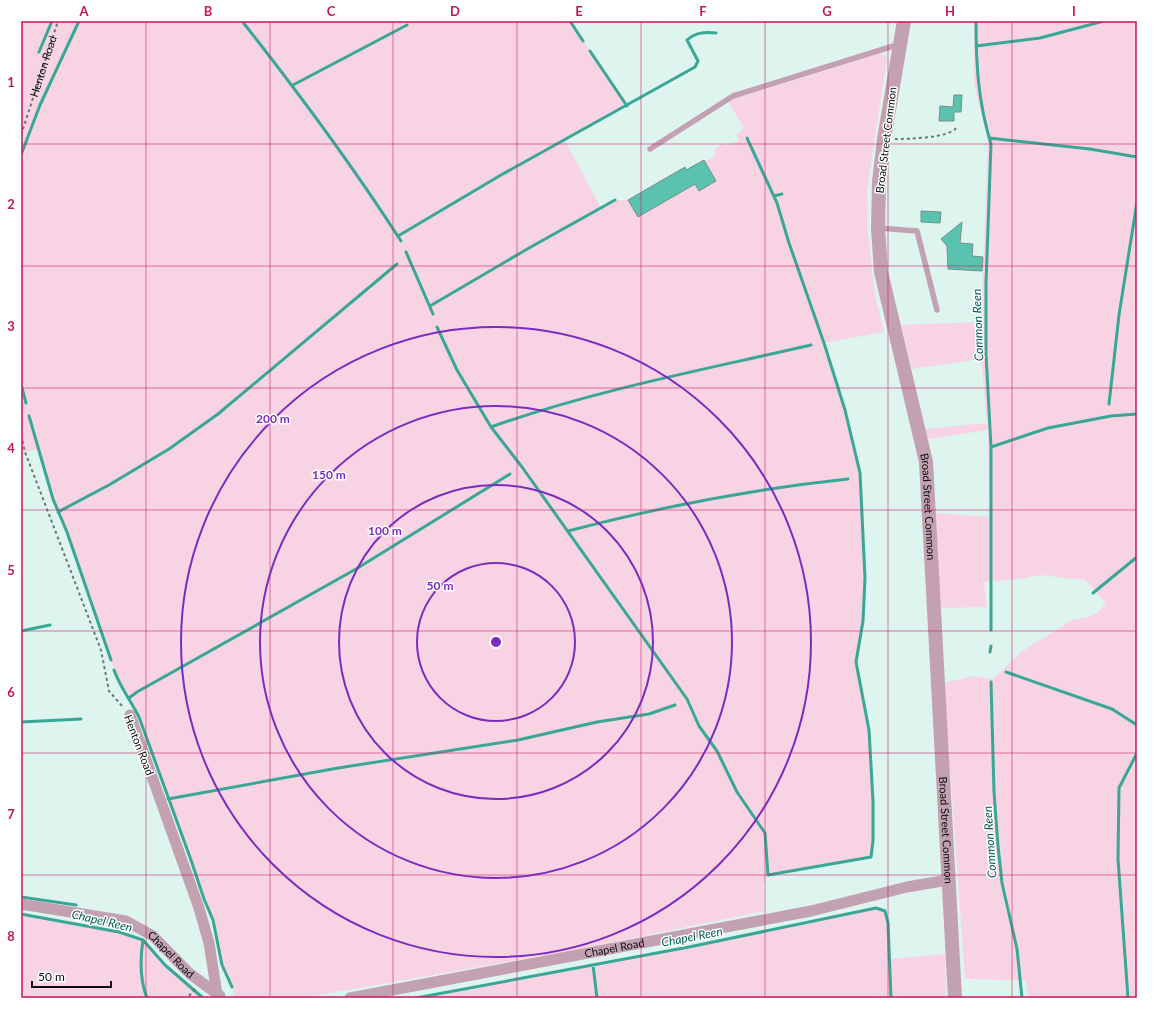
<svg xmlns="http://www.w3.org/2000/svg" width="1158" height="1019" font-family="Lato,sans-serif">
<rect width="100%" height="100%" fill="#ddf4ef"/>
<path fill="#f8d3e3" d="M21,21H570L627,106L565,141L601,208L615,200H628L638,217L695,184L700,191L716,181L705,162L715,156V149L723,143L726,146L739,141L736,134L744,128L728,101L878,54L885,55L887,59L867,190L868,234L875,296L884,332L824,343L853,439L862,488L865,579L863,621L856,662L869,730L873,801V841L871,857L768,875L763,884L764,911L575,950L302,998H234L232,987L222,965L213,920L204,899L191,860L139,717L129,698L119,684L67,532L53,499L38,449L21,453Z
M974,21H1137V998H1029L1025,980L965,979L944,683L973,676L993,679L1021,652L1072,620L1089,617L1098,612L1106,603L1085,580L1039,575L1021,579L984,582L987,607L939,608L933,513L989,517L988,430L928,439L925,429L987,423L981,359L912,369L901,325L981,322L988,142L974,83Z
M876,908L885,911L888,923L889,959L945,954L946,998H416L689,947Z
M21,914L119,932L143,940L165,965L203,998H21Z"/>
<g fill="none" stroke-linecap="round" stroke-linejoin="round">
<path stroke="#39a796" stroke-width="3" d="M242,21C298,92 352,165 401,241
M570,21L583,41
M976,21C976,65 978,101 991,144L986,283V354L991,447V630
M976,46L1040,38L1104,21
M590,51L627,106
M39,52L52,21
M293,85L407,25
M989,138L1090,149L1137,157
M21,155L40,105L79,21
M774,196L782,194
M398,236L501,175L695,67L698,61L687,40C696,32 705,32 716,33
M406,252L433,314
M430,306L529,248L615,200
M437,327L457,370L491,427L522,467L687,699L699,726L717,751L737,792L765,833L768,875L871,857L873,841V801L869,730L856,662L863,621L865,578L860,473L845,410L824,343L789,243L777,203L747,138
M21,384L26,403
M1109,404L1119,315L1137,202
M29,416L53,499L67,532L111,660
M491,427C595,390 703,370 811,345
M991,447L1048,428L1111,416L1137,414
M58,512L109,485L169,449L218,414L397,264
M568,531C660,507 753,489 848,479
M1093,593L1137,557
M21,631L50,625
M990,652L991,646
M114,670C120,687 131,701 139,717L191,860L204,899L213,920L222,965L232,987
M1006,672L1112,709L1137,725
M991,682L994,792L998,846L1002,883L1017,949L1022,998
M129,698L137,692L356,569L510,474
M21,722L81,719
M168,799L338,768L518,740L597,722L649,714L675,705
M21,897L76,905
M21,914L119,932L143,940L165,965L203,998
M143,940C140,959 140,980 147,998
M593,965L597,998
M416,998L689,947L876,908L885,911L888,923L891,998
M1128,998L1118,859L1119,788L1137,753"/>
</g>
<path fill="#59c3b0" stroke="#798e89" d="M954,95H962L961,112H954V121H939L940,106L953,107Z
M704,160L716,181L699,191L695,184L638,217L628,200L685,167L686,170Z
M921,211L941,212L940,223L921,222Z
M962,222L960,243L973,244L972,256L983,257L982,271L948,269L947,246L941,239Z"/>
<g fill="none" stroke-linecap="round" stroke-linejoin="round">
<g stroke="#697774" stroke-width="2" stroke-dasharray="3 3" stroke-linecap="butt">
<path id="s1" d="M21,135L58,21"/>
<path d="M895,139C908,139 949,138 956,128"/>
<path d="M21,435L25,452L101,650L109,691L123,707"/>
<path d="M189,996L195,989"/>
</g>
<path stroke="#c4a1b0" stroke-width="5.5" d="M650,149L733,96L900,44
M878,228L917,231L937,310"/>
<g stroke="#c4a1b0" stroke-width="11">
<path d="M130,715L199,908L209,943L217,994"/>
<path id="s2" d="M21,904L126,921L153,936L189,973L220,996"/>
<path id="s3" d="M350,998L811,911L907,887L948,880"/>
</g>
<path stroke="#c4a1b0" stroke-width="14" id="s4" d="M904,21L884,139L879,182L878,228L881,272L926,462L955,998"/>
</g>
<path fill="none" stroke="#c2185b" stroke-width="1" stroke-opacity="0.55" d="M146,21V998M270,21V998M393,21V998M517,21V998M641,21V998M765,21V998M888,21V998M1012,21V998M21,144H1137M21,266H1137M21,388H1137M21,510H1137M21,631H1137M21,753H1137M21,875H1137"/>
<g fill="none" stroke="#7b2cbf" stroke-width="2">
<circle cx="496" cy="642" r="79"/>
<circle cx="496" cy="642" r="157"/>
<circle cx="496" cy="642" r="236"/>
<circle cx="496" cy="642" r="315"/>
</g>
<g text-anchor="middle" stroke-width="3" stroke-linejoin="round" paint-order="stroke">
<g font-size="11" fill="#080f0e" stroke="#fff">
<text dy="4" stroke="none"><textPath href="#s1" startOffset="72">Henton Road</textPath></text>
<text transform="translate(886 140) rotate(-83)" y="4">Broad Street Common</text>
<text dy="4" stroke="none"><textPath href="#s4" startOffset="493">Broad Street Common</textPath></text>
<text transform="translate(139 745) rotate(69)" y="4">Henton Road</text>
<text dy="4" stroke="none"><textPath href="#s4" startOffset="817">Broad Street Common</textPath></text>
<text dy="4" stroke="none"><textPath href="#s3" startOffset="269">Chapel Road</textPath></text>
<text dy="4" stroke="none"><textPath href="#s2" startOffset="163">Chapel Road</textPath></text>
</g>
<g font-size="12" font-style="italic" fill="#006054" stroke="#fff">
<text transform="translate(978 325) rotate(-92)" y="4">Common Reen</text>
<text transform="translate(990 842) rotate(-94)" y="4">Common Reen</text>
<text transform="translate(102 921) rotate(13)" y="4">Chapel Reen</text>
<text transform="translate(692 937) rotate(-11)" y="4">Chapel Reen</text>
</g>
</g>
<circle cx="496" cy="642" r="6" fill="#7b2cbf" stroke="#fff" stroke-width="2"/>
<g font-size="12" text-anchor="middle" font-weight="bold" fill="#7b2cbf" stroke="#fff" stroke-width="3" stroke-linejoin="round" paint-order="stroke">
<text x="273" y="423">200 m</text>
<text x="329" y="479">150 m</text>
<text x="385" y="535">100 m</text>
<text x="440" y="590">50 m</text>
</g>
<rect width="1158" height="1019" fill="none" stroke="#ffffff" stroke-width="44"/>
<path d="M32 981v6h79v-6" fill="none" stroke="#080f0e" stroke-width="2"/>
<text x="38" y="981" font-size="12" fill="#080f0e" stroke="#ffffff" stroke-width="3" paint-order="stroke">50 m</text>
<rect x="22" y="22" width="1114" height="975" fill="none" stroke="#c2185b" stroke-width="1.5"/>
<g font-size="13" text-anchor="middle" font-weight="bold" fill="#c2185b">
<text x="84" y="16">A</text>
<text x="208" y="16">B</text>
<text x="331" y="16">C</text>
<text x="455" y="16">D</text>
<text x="579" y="16">E</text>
<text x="703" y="16">F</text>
<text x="827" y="16">G</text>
<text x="950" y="16">H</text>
<text x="1074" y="16">I</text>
<text x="11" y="87">1</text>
<text x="11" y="209">2</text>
<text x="11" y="331">3</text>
<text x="11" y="453">4</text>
<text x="11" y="575">5</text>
<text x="11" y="697">6</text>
<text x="11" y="819">7</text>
<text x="11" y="941">8</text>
</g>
</svg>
